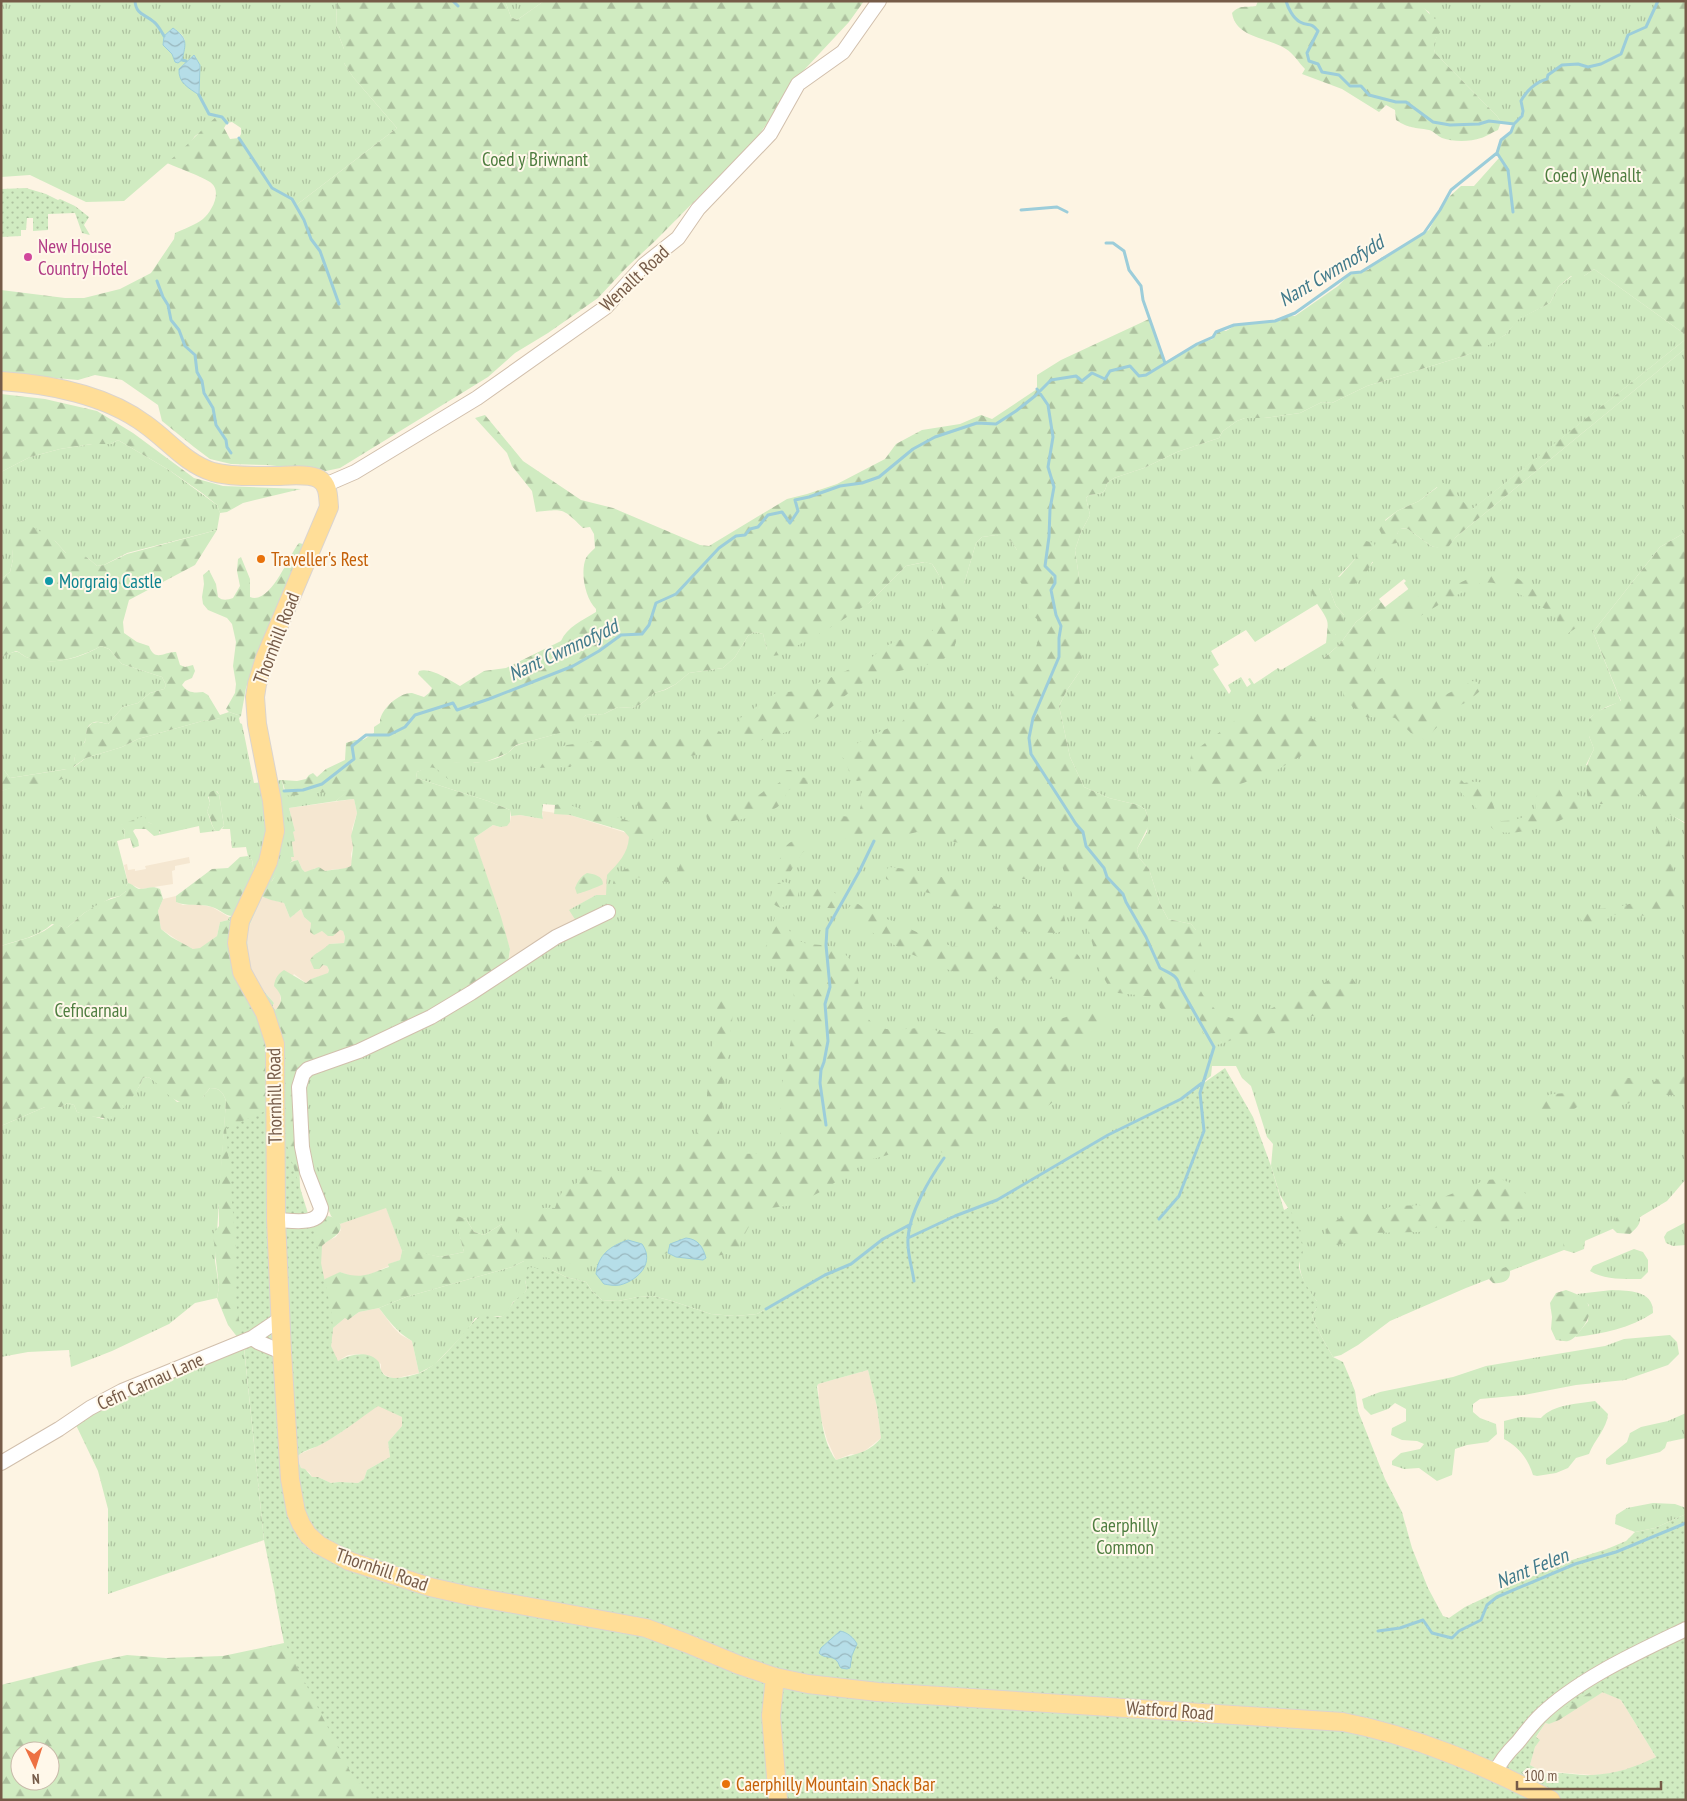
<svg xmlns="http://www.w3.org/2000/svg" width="1687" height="1801" font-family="'PT Sans Narrow',sans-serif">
<defs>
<pattern id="grass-tufts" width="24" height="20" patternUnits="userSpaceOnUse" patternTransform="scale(1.25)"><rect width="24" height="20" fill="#d0ebc1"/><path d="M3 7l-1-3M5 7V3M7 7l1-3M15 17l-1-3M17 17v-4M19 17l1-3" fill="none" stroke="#adc19f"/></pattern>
<pattern id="forest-firs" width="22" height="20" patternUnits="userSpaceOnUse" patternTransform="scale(1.25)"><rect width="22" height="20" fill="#d0ebc1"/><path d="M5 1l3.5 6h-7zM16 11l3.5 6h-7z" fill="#adc19f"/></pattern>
<pattern id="park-dots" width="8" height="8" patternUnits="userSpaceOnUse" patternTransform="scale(1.25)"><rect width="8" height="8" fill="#d0ebc1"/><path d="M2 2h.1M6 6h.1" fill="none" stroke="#adc19f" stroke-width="1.8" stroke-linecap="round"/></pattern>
<pattern id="water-waves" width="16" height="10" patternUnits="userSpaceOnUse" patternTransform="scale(1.25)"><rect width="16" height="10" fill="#b6dee8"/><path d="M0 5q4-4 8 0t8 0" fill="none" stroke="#99b7be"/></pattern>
</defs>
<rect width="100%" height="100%" fill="#fdf4e3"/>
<path fill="#f5e7d1" d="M354,799L357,813L352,829L353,847L351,854L352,861L351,867L344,869H336L325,871L315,868L311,871L305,872L302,869L298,860L292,861L291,857L294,856L291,842L293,832L295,831L289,808Z
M542,811L570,815L639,837L613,896L596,895L570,910L576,921L509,960L510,949L474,838L493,825L500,827L510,822L511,816L520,815L543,819Z
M189,857L190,863L175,866V870L172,871L173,884L141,889L128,883L124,865L127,864L128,870L135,869V871L146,869L145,866Z
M176,896V902L183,905L196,904L212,907L229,917L228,920L220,922L217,936L200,949H193L183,944L161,929L158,911L163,899Z
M262,897L284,903L290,918L301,909L304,917L311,923L310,932L340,930L343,931L345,937L344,943L329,944L324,950L317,953L323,965L327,966L329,970L328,974L311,979L306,983L294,974L280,992L281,1004L276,1010L272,1007L274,1003L256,982L251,971L248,956L247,937L249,926Z
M386,1207L402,1251L400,1260L389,1264V1266L373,1273L362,1277L351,1276L340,1272L320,1285L312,1277L320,1257L321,1246L327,1241L336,1237L341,1230L340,1224Z
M379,1308L393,1327L401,1335L412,1341L419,1373L397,1378H392L385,1375L381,1371V1364L370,1356L360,1354L348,1355L338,1361L335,1358L331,1346L333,1328L346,1317L348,1320L359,1312Z
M868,1370L877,1407L881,1438L866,1450L858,1455L851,1454L836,1460L827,1440L820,1415L818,1384Z
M378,1405L402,1417V1426L388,1442L390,1457L367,1470L364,1479L358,1483L339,1482L331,1483L318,1477H312L309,1472L301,1468L297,1458L300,1454L320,1445L343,1431Z
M1603,1692L1621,1700L1656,1757L1639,1766L1608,1774L1592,1775L1555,1772L1546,1774L1530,1765L1535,1747L1539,1740L1536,1738L1545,1723L1549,1724Z"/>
<path fill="url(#grass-tufts)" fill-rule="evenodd" d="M1,1H337L336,28L344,49V63L353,77L397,128L295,206L292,199L272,188L239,138L241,134V128L232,122L227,123L222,117L195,136L188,146L124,201L86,202L30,175L1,177ZM173,28L182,35L185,40L175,62L172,54L163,45L164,36ZM194,55L200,65L199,94C189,87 178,83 179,69Z
M505,1H544L517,20L511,17Z
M1418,1H1658L1646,27L1629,35L1621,54C1605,62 1595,70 1578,64C1557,74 1532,81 1521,101C1523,112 1522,116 1514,124L1501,122L1497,116L1435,53L1433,45L1437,36L1429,12L1420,6Z
M1594,269L1686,335V339L1464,516L1437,487L1419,501L1397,511L1385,520L1397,543V534L1400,528L1408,529L1431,546L1446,549L1456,537L1686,348V532L1660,547L1593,632L1621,702C1609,705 1598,710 1589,719V736L1594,749L1586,765L1637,783L1665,811L1686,824V1179L1667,1201L1640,1217L1564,1250L1466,1288L1390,1321L1358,1345L1341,1355L1333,1357L1321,1336L1312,1316L1317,1308V1301C1308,1291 1298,1274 1300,1261L1288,1208L1280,1195L1271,1166L1273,1144L1267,1137L1251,1086L1242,1078L1236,1066H1212L1211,1076L1181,1099L1075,1154L997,1200L955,1216L908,1238L910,1224L883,1239L851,1264L825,1275L757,1314L735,1316L711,1314L672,1301L653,1296L638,1297L618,1301L602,1300L592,1291L586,1282L566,1277L552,1270L525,1280L527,1289L523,1295L513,1302L508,1312L503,1316L475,1318L467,1331L434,1365L419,1373L412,1341C397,1332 389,1321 379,1308L406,1297L512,1267L524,1261L502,1224L484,1235L474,1232L466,1219L455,1216L464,1252L440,1257L407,1250L402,1251L386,1208L340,1224L331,1216L308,1156L304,1087L311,1073L373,1049L576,921L569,910L596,895H606L607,875C618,863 628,854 629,837L617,823L555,805L543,804L542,814L543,819L520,815L511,816L510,810L488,801L416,778L417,772L430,766L468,761C480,765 499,759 509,752C513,749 514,746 518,745C543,736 567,736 586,715L604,714L618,707L632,708L641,704L654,693L665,690L676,684L689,673L723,668L735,657L748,636L754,632L763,634L767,650L869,603L906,566L925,562L932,564L940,577L944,594L964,584L976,543L982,537L996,535L1005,537L1011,541L1017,550L1055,576L1033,718L1146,937L1196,930L1191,924L1168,919L1160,904L1149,869L1139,858L1137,849L1147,832L1148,817L1145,809L1138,805L1109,798L1084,787L1070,757L1059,706L1067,690L1080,671V584L1075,550L1081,532L1090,515L1086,498L1089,495C1100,493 1105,496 1107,483L1114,478L1144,468L1177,452L1219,438L1223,431L1237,421L1245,418H1264L1300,413L1322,402L1332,403L1367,386L1467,355L1505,335L1518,319L1550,303L1558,287L1572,276H1584ZM1356,558L1373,562L1367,570L1338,577ZM1404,579L1406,581L1404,583L1420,605L1324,658L1340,644L1356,622L1381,602L1379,599ZM1329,588L1336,606L1344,615L1335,635H1327L1326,643L1281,670L1278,668L1254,684L1250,678L1248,679L1251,684L1247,687L1241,677L1228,685L1231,691L1229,694L1213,669L1219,665L1211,651L1246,630L1255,642L1317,604Z
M118,440L169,470L217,505L220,513L217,530L127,553L104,565L97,566L88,558L66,553L55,541L11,529L13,559L10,572L1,579V472L30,457L60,449L92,444H111Z
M101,646L109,649L122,664L162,677L166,685L164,689L150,693L138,703L123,707L108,724C103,723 97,720 92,723C84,727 88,735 85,741C79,753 74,750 74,767L86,758L122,747L138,739L206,720L209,721L220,718V715L229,712L241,716L239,718L240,723L242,724L254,783L282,780L284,791L349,790L336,801L289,808L295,831L293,832L295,841L292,842L294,857H291L292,861L277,874L260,896L262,897L249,926L247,937L248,956L251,971L256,982L274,1003L272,1007L276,1010L271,1016L278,1039L231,923L228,920L229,917L234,916C242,902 244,887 254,874L252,860L248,856L246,847L232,848L230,829H222L224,826L219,794L217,791L208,797L210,803L207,812C211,818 210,825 216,831L200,833L199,826L159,835L160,832C147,816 139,821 121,825L125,830L124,839L117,841L128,883L126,886V891L120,896L111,898L84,913L68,927L64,929L61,926L52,924C38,937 19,940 1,946V791L67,769L10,778L4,770H1V657C25,646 14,655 33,659C57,665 80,658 101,646Z
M148,1077L157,1082L177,1102L203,1097L210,1088C220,1088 223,1092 226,1101L215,1261L219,1287L217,1298L195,1303L169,1324L112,1351L71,1367L69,1350L28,1352L1,1357V1126L45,1107H61L68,1103L74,1105L77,1112L103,1119C119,1107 136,1098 143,1078Z
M1686,1222V1245L1673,1246L1666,1243L1664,1237L1667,1232Z
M1634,1249L1643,1252L1648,1260V1272L1641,1279C1625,1279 1604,1280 1590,1271L1593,1266Z
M1612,1290C1629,1291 1654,1290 1653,1313C1630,1328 1603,1334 1575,1337L1588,1321L1589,1305L1577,1294Z
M1670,1335L1677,1342L1679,1354L1668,1365L1625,1380L1576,1385L1524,1395L1480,1399L1473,1404V1412L1480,1418L1496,1424L1497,1434L1488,1442L1467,1445L1455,1449L1452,1475L1437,1481L1419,1468L1404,1469L1392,1465V1461L1401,1453L1420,1449L1424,1444L1417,1441L1402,1440L1391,1435L1392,1428L1406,1421V1409L1395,1403L1388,1409L1371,1415L1364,1408L1362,1399L1380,1392L1453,1377L1486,1366L1605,1346L1624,1339Z
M244,1348L264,1540L108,1594V1509L98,1471L76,1425L95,1410Z
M1595,1401L1608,1414C1607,1429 1594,1440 1589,1454L1576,1458L1568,1468L1556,1473L1537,1476L1533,1475C1528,1459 1519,1447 1504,1439V1421L1520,1417L1541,1418C1554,1404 1577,1404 1595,1401Z
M1686,1413V1438L1667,1442L1665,1448L1660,1452L1609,1465L1606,1464V1459L1627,1442L1630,1433L1641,1427L1668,1421Z
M1653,1503L1675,1504L1686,1508V1514L1655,1528L1635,1532L1615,1524L1616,1515L1627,1508Z"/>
<path fill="url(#forest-firs)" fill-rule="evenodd" d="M337,1H505L511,17L517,20L544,1H864L849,22L791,84L780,105L756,139L655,241L626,268L598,298L548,333L515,353L488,377L340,468L326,471L267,465L231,464L210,459L194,447L162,421L158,405L122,380L95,375L78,380L1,373V290L65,298H84L120,289L151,273L174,239L175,233C184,229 195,225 203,219C212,211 223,191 210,182C199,175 180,169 167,163C185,148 200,131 217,116L222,117L227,123L224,128L230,139L239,138L272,188L292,199L295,206L397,128L353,77L344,63V49L336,28Z
M1258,1H1418C1421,7 1438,21 1444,28C1437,36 1432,42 1435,53L1497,116L1501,122L1498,130C1492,132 1486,137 1481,138C1470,142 1453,142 1442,138C1437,136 1434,131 1429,130C1414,127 1410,129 1396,120L1395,110L1386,105L1379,112L1342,89L1302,74L1305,69C1299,63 1293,53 1286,49C1267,37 1236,38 1232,13C1240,4 1246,8 1256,6Z
M1658,1H1686V335L1594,269L1584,276H1571L1558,287L1550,303L1519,319L1505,335L1487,346L1467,355L1367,386L1332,403L1322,402L1300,413L1264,418H1245L1237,421L1223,431L1219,438L1177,452L1144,468L1114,478L1107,483C1105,496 1100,493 1089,495L1086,498L1090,515L1081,532L1075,550L1080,584V611L1084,642L1080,671L1067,690L1059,706L1070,757L1084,787L1109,798L1138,805L1145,809L1148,817V827L1137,849L1139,858L1149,869L1160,904L1168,919L1191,924L1196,930L1202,947L1199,965L1192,974L1203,995L1219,1014L1231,1018L1261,1013L1317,988L1336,975L1346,976L1352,978L1359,988L1355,999L1324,1017L1301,1015L1295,1026L1279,1033L1247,1035L1211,1047L1192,1013H1167L1160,1008L1158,1000L1155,997L1118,993L1110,989L1100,971L1088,928L1076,919L1073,897L1062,866L1052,861H1045L1041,865L1036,877C1016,884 1004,872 1005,853L997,848L982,847L938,839L917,832L901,836H887L864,833L846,839L839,831L836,823L837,819L842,816L851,817L859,812L861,805V794L867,782L864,780L857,781L851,779L846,761L840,755L842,749L849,748L874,734L901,723L905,718L908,704C928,693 961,696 981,708C985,710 987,717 990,721L999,720L1006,714L1014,688L1023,676L1033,657L1040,634L1037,619L1029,613L1023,586L1017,577V550L1011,541L996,535L982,537L976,543L964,584L958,618L956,642L949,656L938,662L895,672L866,681L846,695L827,711L801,727L754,743L735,735L734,727L739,719L774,694L802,690L864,663L888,645L904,638L918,635H929C934,630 935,625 938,618C945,597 946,583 932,564L924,562L906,566L869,603L828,629L780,655L772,656L767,650L763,634L754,632L748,636L735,657L723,668L689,673L676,684L664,690L654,693L641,704L632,708L618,707L604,714L586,715L578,725L564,732L516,745L508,753L485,762L453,763L448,779C433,765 435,765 417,772L416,778L488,801L510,810V822L507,826L500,827L493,825L474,838L501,917L510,949L507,970L471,993L308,1069L299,1162L301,1208H289L271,1016C281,1003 286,999 274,986C275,978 278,974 284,970L306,983L311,979L328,973L329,970L327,966L323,965L319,969H314L310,960C315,952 323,951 329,944L344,943L345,937L343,931L340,930L333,936H328L322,931L314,935L310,932L311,923L304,917L301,909L290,918L284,903L271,900L260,896L266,883L272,881L281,866C288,864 292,861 298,860L302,869L305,872L319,867L325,871C334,869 343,870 351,866L353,847L351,836L357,813L354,799L336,801L348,790L289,796L286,794L282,780L297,781L306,779L309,775L313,773L317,777L326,769L345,760L346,743L355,740H363L374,733V727L380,723C379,710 400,692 412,693C416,694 420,696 424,697L429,693L432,688L418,674L419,671C431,667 449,680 460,686L484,671L506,668L561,641C567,627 583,620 596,612V609C585,598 580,572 586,558C588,554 592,551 595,548L594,534L590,527L583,528C562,508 565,509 536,512L532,491L512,466L507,453L475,418L485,415L523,461L581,500L613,508L700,545L709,546L787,499L807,494L837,484L885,459L896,444L922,430L960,424L981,415L992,419L1037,389V375L1061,360L1149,319L1165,363L1199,343L1213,339L1219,330L1226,331L1236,325L1277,321L1286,316H1295L1338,286L1349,275L1368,270L1381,258L1396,251L1429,230L1440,209L1449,197L1461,186H1474L1499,158L1497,153L1501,140L1511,132L1514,124L1522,116L1523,111L1521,101C1526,91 1535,82 1547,79L1548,75L1562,65L1578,64L1589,67L1601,64L1621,54L1628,35L1646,27Z
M1686,339V348L1456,537L1446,550L1431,546L1408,529L1401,528L1397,534V543L1391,544L1384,539L1378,527L1397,511L1419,501L1443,483L1449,486L1471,510Z
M1,394L45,399L97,411L133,433L194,478L223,486L301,489L243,503L227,512L220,513L217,505L202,493L169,470L118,440L111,444H92L60,449L30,457L1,472Z
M22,520L55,541L66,553C81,552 86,556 97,566L104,565L127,554L217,530L195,565L129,600L123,622L124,633L137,642L149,646C155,663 165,651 176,652L180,665L185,667L193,665L195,671L192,678L185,681L182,685C188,693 194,693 203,692L208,695L220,715V718L209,721L206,720L138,739L122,747L86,758L73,767L76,751L85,742L87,728L92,723L98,722L108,724L123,707L138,703L150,693L164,689L166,685L162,677L122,664L109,649L101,646C81,657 49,668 26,657C22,655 20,652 16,651L1,657V579L10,572L13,559L10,529L16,522Z
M1686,532V823L1665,812L1679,907L1650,917L1628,913L1612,915L1601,924L1589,925L1581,920L1579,916C1591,906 1598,910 1613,908C1630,904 1647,900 1662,890C1667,859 1656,828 1648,798L1640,794C1625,798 1602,810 1588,800C1585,776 1583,771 1594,749L1589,736V719L1596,712L1621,701L1593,632L1660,547Z
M1366,541L1374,543C1379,555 1367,574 1358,582C1352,586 1346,587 1339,588L1335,586V582L1356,558L1359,546Z
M299,543L303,544L306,548L271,621L252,669L246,688L241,716L229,712L226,709L235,693L236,684L233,666L236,642L232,624L227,618L208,610L203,604L202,597L204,584L203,575L209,570L216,584L218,597C223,601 227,600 233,598L240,586L237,571L238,559L241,557L250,579V597C271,605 288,556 299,543Z
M1483,572L1513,575L1582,624L1561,638L1558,630L1557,618C1549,610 1541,607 1531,601C1515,592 1500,580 1481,583L1445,601L1381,640C1381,654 1377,665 1371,678L1372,682H1376C1394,667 1398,683 1410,695C1415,700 1420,702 1427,704L1473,681L1477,682L1480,691L1467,702L1454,708L1445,715L1439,725L1425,740L1411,733L1395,718L1380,715L1368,718L1359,713L1349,703L1344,696L1337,669L1333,664L1323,659L1340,644L1356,622L1381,602L1385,607L1411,587L1423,603L1440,592Z
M1324,583L1329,588L1336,606L1344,615V624L1335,635H1327C1327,629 1329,624 1326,618C1322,608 1308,596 1312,584Z
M1280,711C1289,711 1313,715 1319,724C1322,730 1321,739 1320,745L1277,770L1230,788L1220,792L1199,786C1192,775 1187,767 1192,753L1237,719L1250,714Z
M712,729L721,732L724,739V746L718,751L646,764L591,760L578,762L570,767L533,768L530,765L531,761L547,751L567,745L596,741L610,742L668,734L693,738Z
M68,769L71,775C48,788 24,783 1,791V770H4L10,778Z
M786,770H791L797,777L809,778L808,784L794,787L787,791C786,794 785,799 783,802C772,816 731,821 713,825L707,819L706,814L712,810L720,815H724L734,804L753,799L767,789L773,787L780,782V774Z
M1455,773L1464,783C1500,776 1485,800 1501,821C1514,821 1525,818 1536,811C1534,799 1536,794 1545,785H1557L1564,799H1570L1579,795L1584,802C1578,809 1572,814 1563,819C1550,826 1506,839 1493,829C1485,822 1480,812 1473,805C1463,795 1454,788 1455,773Z
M215,790L219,794L224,826L219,831H216C210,825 212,818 207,812L210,803L208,793Z
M632,798L641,801L669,802L672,806L670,813L663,820C668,830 661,834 654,840L570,815L554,814L555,805L564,803L584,810L602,812L629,821L631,819V814L638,809V806L631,802Z
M144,816L148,822L159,827V835L154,836L146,829H135L133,831L138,840L139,846L133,848L130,838L124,839L125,830L120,825Z
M809,838L814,839L813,845L802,853L789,874L783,875L779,873C777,863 782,845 793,841C797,839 804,839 809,838Z
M248,856L252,860L254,874C244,887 242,902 234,916C226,917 220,909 212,907C200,903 187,907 176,902V896L212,869L228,868L240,857Z
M683,857L688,860C691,873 686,880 673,883L630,876L613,896C612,888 612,880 618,874C630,862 645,870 659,874L662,866L677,872Z
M889,867C911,869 940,874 960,884C973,890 981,902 995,906C1006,910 1022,913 1033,913C1044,914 1053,912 1064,915L1066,925L1063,931L1056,933L1009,931L976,926L952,904L938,895L906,888L886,879L885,871Z
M587,873C594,874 603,876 603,884C601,886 581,893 577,894L575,888C578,881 580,877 587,873Z
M785,882C795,885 801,890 797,901L781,908C766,903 770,893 778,883Z
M128,883C133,884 135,888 139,889C147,889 152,885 160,889L163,899L158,911L161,929L171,937L193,949L200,948L217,936L220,922L228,920L231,923L252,1002L267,1041L269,1316L238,1338L228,1325L217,1298L219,1287L213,1234L219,1226V1192L226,1101C223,1092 220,1088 210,1088C208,1090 206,1094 203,1097C200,1100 196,1101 193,1102C171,1107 164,1086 148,1077L143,1078C137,1094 125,1108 112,1119L88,1116L77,1112L74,1105L68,1103L61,1107H45L1,1126V946L31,937L44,931L56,923L64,928L68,927L84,913L102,902L120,896L126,891V886Z
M818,887L830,890L838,895L837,907C828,911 818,904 810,901L807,894L811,888Z
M858,904L877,916L896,922L937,942L952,946L1001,953L1042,952L1077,954C1082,959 1082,964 1080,971L1075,975L1062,978L1015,981L961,975L911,954L876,935L849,918L847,910L851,905Z
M775,917C788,917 787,933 797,940C810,948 832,941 844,953C869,976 850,1011 877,1026C892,1033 907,1028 922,1028C930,1028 937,1031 945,1033C951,1035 960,1035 967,1034C985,1032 1002,1026 1020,1024C1032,1022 1045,1022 1058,1019C1067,1018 1075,1013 1083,1011C1089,1010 1096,1010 1102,1010C1116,1027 1091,1034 1082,1044C1067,1060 1069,1088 1053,1102C1040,1114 1021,1115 1005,1113L980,1132L974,1144L965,1152L952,1156L935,1150L914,1148L869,1160L822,1191L795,1205L770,1208L754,1217L737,1249L732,1253L706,1258L704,1250L668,1248V1253L655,1256L647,1260V1251L600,1259L598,1265L570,1264L545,1257L529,1262L524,1261L512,1267L406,1297L379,1308L359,1312L348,1320L345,1318L333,1328L331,1346L334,1354L291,1240L328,1216C333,1217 336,1218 339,1222C346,1234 328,1239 322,1246L320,1285L325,1279L340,1272C362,1280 368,1274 389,1267L388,1264L400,1260L402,1251L407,1249L440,1257L464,1252L454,1215L466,1219L474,1232L484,1235L502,1224L511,1226L518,1234C524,1214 534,1206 555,1208L558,1199L564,1189L575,1185L588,1170L658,1173L673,1170L699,1130L706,1105L717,1003L724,994L729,996L734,1006L725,1075L722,1115L719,1131L720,1144C723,1146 727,1149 730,1150C742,1156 772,1156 779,1141C782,1134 780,1102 781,1091C786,1052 807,1004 784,967L774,965L770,960L765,949Z
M1686,1075V1095H1660L1651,1090L1653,1083L1658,1079Z
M1617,1078H1632L1640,1082L1642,1091C1633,1119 1576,1097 1617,1078Z
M1567,1093L1577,1095L1579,1100V1105C1577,1107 1575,1109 1572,1110C1569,1111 1533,1113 1528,1112L1523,1105L1526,1099L1530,1097H1543L1552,1094Z
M1500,1179C1511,1183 1528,1189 1529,1203C1529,1207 1527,1212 1526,1215L1509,1224L1494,1225L1466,1220L1419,1232L1368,1233L1356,1241L1337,1245L1327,1241L1326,1231L1328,1225L1352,1212L1372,1211L1395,1206L1424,1205L1486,1180Z
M1631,1210L1638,1212C1643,1222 1638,1227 1630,1234L1617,1233L1613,1229L1616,1218Z
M1574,1237H1581L1585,1241L1584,1249L1574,1253L1564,1250L1563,1243Z
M1506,1267L1510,1271C1511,1281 1502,1284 1493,1283L1489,1279L1491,1272Z
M1566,1290C1591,1298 1597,1310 1580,1331C1577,1335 1574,1339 1568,1341C1565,1342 1560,1340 1556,1340L1551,1329L1552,1317L1550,1303L1556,1293Z
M275,1596L413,1800H1V1685L89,1663L127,1655L166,1658L223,1656L284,1643ZM20,1751H50V1781H20Z
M1594,1684L1603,1692L1559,1720L1549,1724L1545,1723L1546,1717Z"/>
<path fill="url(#park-dots)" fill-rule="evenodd" d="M26,188L46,194L58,200L60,199L75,206L89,217L84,225L90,235L82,233L75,213L48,214V230L33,231V218H27L26,230H21V236L1,237V189Z
M1225,1068L1253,1117L1271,1166L1284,1210L1288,1208C1297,1218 1303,1238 1303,1251C1302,1257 1299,1262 1299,1267C1300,1276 1311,1294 1317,1301V1308L1312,1316L1321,1336L1333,1357L1343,1362L1349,1376L1355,1391L1358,1411L1385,1479L1402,1512L1412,1548L1428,1588L1443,1616L1449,1618L1465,1607L1514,1584L1572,1560L1607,1549L1626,1541L1635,1532L1655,1528L1686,1514V1800H372L351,1773L285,1643L264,1540L244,1347L234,1292L236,1249L226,1128L275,1107L310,1220L314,1224L315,1235L331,1310L333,1328L331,1346L338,1361C349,1355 366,1350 377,1360C381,1363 379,1366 381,1370C386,1384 410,1376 420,1373C438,1365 452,1346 465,1332C473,1323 475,1316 488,1314C504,1322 505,1313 513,1303C517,1297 523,1296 527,1289L525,1280L528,1267L552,1270L566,1277L586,1282L592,1291L602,1300L618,1301L638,1297L653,1296L672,1301L711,1314L735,1316L757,1314L825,1275L851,1264L883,1239L911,1224L908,1238L955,1216L997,1200L1108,1135L1181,1099ZM868,1370L877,1407L881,1438C868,1454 853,1454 836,1460C821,1440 821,1410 817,1387L818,1384ZM378,1406L402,1417V1426L388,1442L390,1457L367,1470L364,1479L358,1483L339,1482L331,1483L318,1477H312L305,1469L301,1468L297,1458C300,1451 312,1449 320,1445C341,1434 359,1419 378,1406ZM1595,1689L1621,1700L1656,1757C1636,1767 1615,1774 1592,1775C1577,1776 1561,1771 1546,1774L1530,1765L1535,1747L1540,1740L1536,1737L1548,1719Z"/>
<path fill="url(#water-waves)" stroke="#9ccdda" d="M173,28C188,39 186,43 182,60L178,63L175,62L172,54L163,45L164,36Z
M194,55L200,65L199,95C189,88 178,83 179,69Z
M686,1238C698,1239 703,1247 706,1258L703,1260L676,1257L668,1253L670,1244Z
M628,1240L642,1244C655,1262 639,1280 620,1285C615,1286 609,1285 604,1284L596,1274C598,1255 610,1246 628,1240Z
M840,1631C847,1632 854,1638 857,1644L852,1655L850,1668L847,1669L841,1668C839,1666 839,1663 837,1661C832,1655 824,1659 819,1653L821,1648Z"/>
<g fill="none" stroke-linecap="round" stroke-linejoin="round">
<path stroke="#9ccdda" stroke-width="3" d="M135,1C136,15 145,14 154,22C158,25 161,31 164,36
M453,1L458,6
M1286,1C1288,8 1293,18 1300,22C1309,27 1310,21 1318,31L1307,53L1309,61L1318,64L1322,72L1339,75L1350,86H1361L1369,95L1396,102H1406L1433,122L1450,125L1479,124L1489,121L1514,124
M182,60L186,61
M199,95L209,114L222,117L227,123
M239,138L272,188L292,199L304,220L311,239L320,251L339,304
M1497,153L1508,170L1513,212
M1021,210L1057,207L1067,212
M1106,243H1113L1124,251L1129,270L1141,286L1143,300L1165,363
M157,281L163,297L168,305L171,320L179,330L185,346L195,355L197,372L202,381L204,393L213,408L216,425L226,440L227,447L231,453
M1037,389L1048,405L1053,437L1048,467L1054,487L1050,509L1049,537L1045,566L1055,576V583L1051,590L1056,615L1061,626L1059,638V657L1033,718L1029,738L1031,754L1076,824L1083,832L1086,846L1104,868L1107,877L1123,894L1126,902L1146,937L1160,968C1170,974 1177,974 1180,987L1214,1047L1200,1093L1204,1131L1179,1196L1159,1219
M284,791L303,790L322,784L354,759L352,746L366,735H389L405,727L415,715L453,703L457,710L489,699L573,666L599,651L621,635L642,634L649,625L656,603L676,594L719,548L736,536L745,535L750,529L758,527L768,515L782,512L790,523L798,511L795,500L809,497L840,486L862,483L879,477L913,449L935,437L977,423L996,424L1016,411L1035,396L1051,380L1076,376L1082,381L1092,373L1105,379L1110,371L1130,366L1139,376L1146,375L1197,344L1213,337L1216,332L1234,325L1275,321L1295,313L1351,273L1361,272L1424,233L1440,210L1451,190L1497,153L1501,140L1511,132L1514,124L1522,116L1523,111L1521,101C1526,91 1536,82 1547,79L1548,75L1562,65L1578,64L1588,67L1601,64L1621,54L1628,35L1646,27L1658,1
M826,1125L820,1083L821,1070L824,1062L828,1041L825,1004L830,987L826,945L827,929L859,872L874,841
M908,1238L955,1216L997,1200L1108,1135L1181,1099L1202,1083
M914,1281C912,1267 907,1253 908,1239C909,1213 930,1178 944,1158
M766,1309L825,1275L851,1264L883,1239L911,1224
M1378,1631L1400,1628L1423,1620L1432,1633L1452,1638L1459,1631L1481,1620L1487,1605L1497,1597L1575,1564L1616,1552L1686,1523"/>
<g stroke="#d1bfac" stroke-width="16">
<path id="minor" d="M325,485L355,472L477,398L606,307L644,265L678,238L698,209L770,134L798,84L843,52L879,1
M276,1220C289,1220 320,1227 321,1208L307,1172L302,1147L299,1087L303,1074L308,1069L359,1051L431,1017L471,993L556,937L608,912
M252,1338L258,1342L282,1352
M1,1463L59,1429L90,1408L122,1391L252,1338L280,1319
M1495,1773C1500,1761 1509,1751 1518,1742C1525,1733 1532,1724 1540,1716C1578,1679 1638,1652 1686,1629"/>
</g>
<g stroke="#dbd4cf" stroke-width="20">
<path id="major" d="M1,381C49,384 106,395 145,424C168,440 186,464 213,472C232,477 254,476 274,476C286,476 309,473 319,479C329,485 328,497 329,507L265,658L257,684L255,697L257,724L272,801L275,831L268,862L240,921L237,943L242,972L265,1013L275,1044L276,1220L282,1352L290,1479L296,1512L301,1524L308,1535L319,1545L349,1561L430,1587L470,1596L646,1628L686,1643L739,1665L775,1677L808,1684L878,1692L1343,1722C1416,1736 1485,1766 1551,1800
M775,1677L771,1716L778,1800"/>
</g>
<use href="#minor" stroke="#fff" stroke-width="14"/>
<use href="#major" stroke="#ffde98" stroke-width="18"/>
</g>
<circle fill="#d1479c" stroke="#fff8ea" stroke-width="2" cx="28" cy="257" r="5"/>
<g fill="#e8710a" stroke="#fff8ea" stroke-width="2">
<circle cx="261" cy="559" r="5"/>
<circle cx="726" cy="1784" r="5"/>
</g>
<circle fill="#0f9aa8" stroke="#fff8ea" stroke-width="2" cx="49" cy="581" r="5"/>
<g text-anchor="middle" stroke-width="4" stroke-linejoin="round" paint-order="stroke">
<g font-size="19" fill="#4e7d3f" stroke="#fff8ea">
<text x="535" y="166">Coed y Briwnant</text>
<text x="1593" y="182">Coed y Wenallt</text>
<text x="91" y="1017">Cefncarnau</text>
<text x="1125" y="1532">Caerphilly<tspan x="1125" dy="22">Common</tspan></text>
</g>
<g font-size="19" fill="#b23c85" stroke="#fff8ea" text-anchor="start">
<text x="38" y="253">New House<tspan x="38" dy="22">Country Hotel</tspan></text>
</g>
<g font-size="19" fill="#765b48" stroke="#fff8ea">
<text transform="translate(634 278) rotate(-43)" y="7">Wenallt Road</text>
<text transform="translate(276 638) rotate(-69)" y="7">Thornhill Road</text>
<text transform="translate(274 1096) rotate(-91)" y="7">Thornhill Road</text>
<text transform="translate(150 1381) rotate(-24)" y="7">Cefn Carnau Lane</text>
<text transform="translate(382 1569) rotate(19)" y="7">Thornhill Road</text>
<text transform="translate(1170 1710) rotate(4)" y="7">Watford Road</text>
</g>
<g font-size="19" fill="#c56008" stroke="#fff8ea" text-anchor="start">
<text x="271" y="566">Traveller's Rest</text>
<text x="736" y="1791">Caerphilly Mountain Snack Bar</text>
</g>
<g font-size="19" fill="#0d838f" stroke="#fff8ea" text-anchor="start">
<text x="59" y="588">Morgraig Castle</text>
</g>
<g font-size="20" font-style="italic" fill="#417a8b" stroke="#fff8ea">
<text transform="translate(1331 271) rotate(-31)" y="7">Nant Cwmnofydd</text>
<text transform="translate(563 650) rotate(-25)" y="7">Nant Cwmnofydd</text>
<text transform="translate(1532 1568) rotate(-22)" y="7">Nant Felen</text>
</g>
</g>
<rect width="1687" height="1801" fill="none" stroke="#765b48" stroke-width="5"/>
<g transform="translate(35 1766) rotate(176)"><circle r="24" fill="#fff8ea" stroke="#c8b9a9"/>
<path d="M0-4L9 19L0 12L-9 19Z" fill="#ed7142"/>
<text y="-8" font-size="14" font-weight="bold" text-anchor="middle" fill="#765b48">N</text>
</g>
<path d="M1517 1781v8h144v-8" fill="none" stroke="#765b48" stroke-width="2.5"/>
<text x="1524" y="1781" font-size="15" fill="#765b48" stroke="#fff8ea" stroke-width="4" paint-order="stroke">100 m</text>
</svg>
